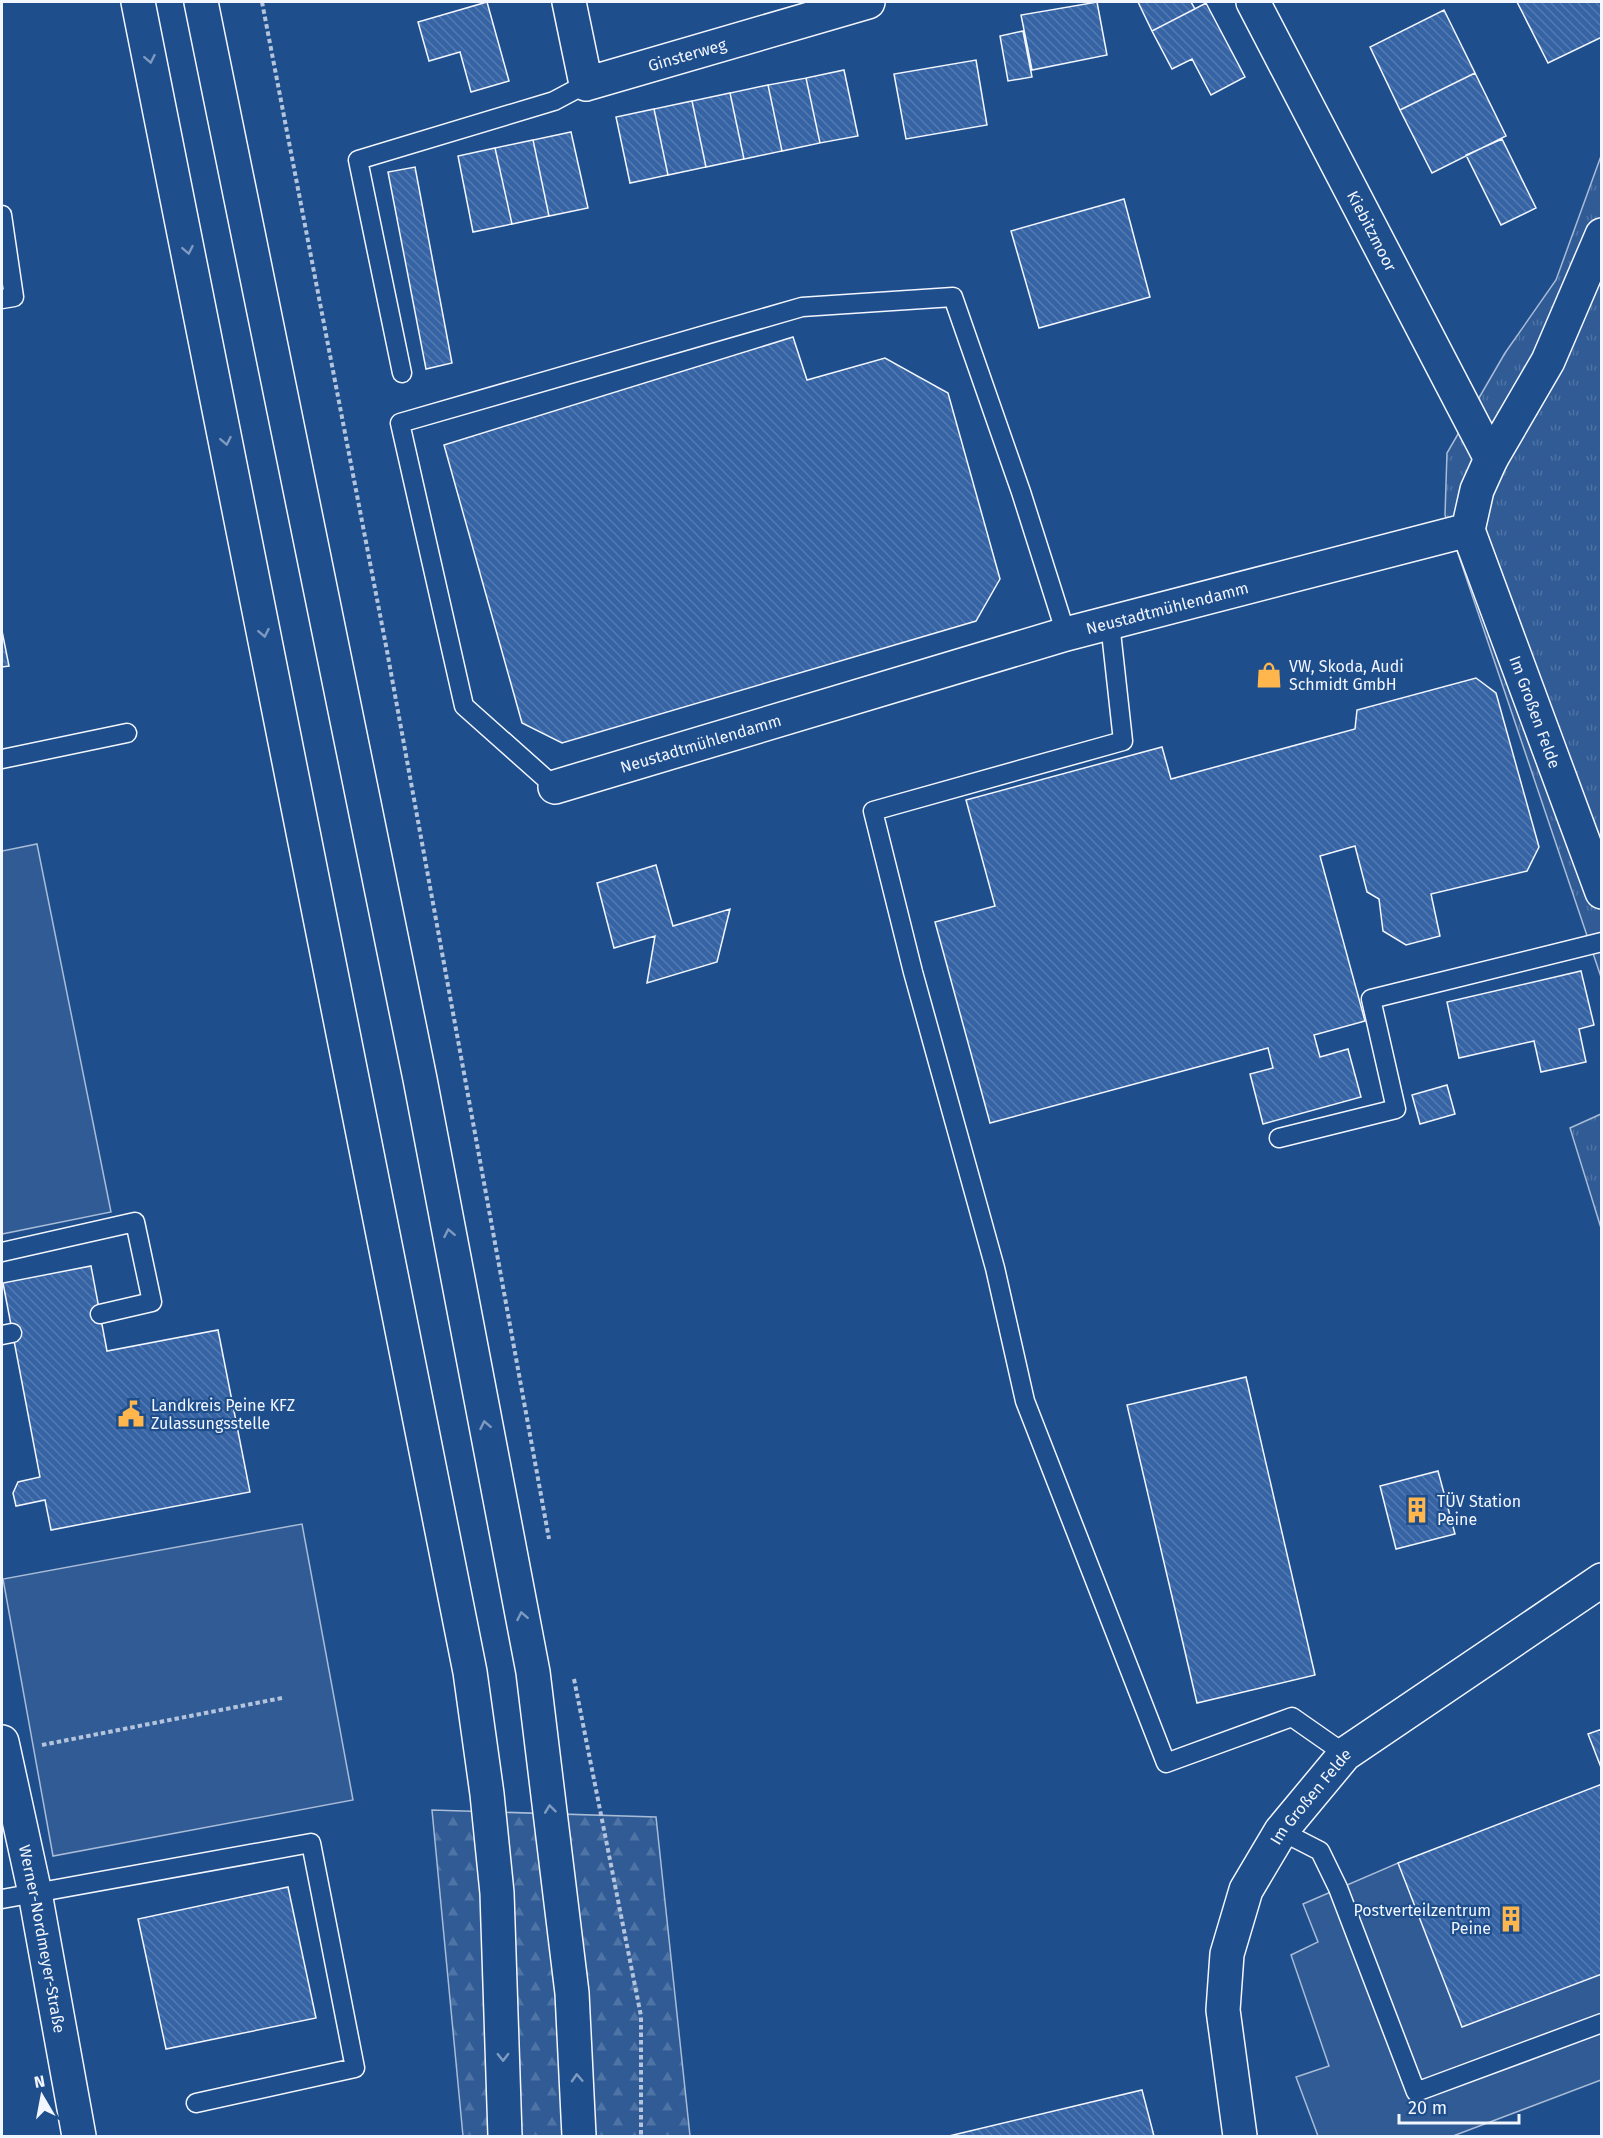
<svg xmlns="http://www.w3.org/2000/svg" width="1603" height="2138" font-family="'Fira Sans',sans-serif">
<defs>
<pattern id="grass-tufts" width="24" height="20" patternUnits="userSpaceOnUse" patternTransform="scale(1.5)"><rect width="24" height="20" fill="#305b95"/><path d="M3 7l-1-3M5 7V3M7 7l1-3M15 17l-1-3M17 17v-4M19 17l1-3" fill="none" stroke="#4e73a5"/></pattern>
<pattern id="forest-firs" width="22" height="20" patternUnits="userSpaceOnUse" patternTransform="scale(1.5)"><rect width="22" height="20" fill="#305b95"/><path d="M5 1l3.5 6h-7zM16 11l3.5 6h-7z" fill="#4e73a5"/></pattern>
<pattern id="building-back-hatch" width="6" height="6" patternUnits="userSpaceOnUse" patternTransform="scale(1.5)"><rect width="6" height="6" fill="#3563a3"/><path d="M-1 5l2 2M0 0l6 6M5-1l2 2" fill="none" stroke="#537ab1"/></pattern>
</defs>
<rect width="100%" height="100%" fill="#1f4e8c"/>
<path fill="url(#grass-tufts)" stroke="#a8bbd7" stroke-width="1.5" d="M1601,156V977L1445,515L1447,453L1505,353L1556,280Z
M1601,1114V1228L1570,1128Z"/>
<path fill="url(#forest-firs)" stroke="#a8bbd7" stroke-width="1.5" d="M432,1810L656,1817L690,2136H463Z"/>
<path fill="#305b95" stroke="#a8bbd7" stroke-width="1.5" d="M37,844L111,1212L2,1234V851Z
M302,1524L353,1800L53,1856L3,1579Z
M1398,1863L1601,1974V2080L1453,2136H1318L1296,2077L1329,2066L1291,1955L1318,1942L1303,1904Z"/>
<path fill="url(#building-back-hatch)" stroke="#f2f6ff" stroke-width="1.5" d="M487,2L509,81L471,92L460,52L429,61L418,22Z
M1097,2L1107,55L1032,70L1021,15Z
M1138,2H1191L1195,9L1152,31Z
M1517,2H1602V37L1548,63Z
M1206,3L1245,77L1211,95L1192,59L1172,69L1152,31Z
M1444,10L1475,73L1400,110L1370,47Z
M1023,31L1032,77L1008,81L1000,36Z
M976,60L987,125L906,139L894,74Z
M844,70L858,136L820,143L806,78Z
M1475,73L1506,136L1432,173L1400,110Z
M806,78L820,143L782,151L768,85Z
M768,85L782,151L744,159L730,93Z
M730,93L744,159L706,167L692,101Z
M692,101L706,167L668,175L654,109Z
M654,109L668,175L630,183L616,117Z
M571,132L588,208L549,216L533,140Z
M1502,139L1536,208L1501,225L1466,155Z
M533,140L549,216L512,224L495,148Z
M495,148L512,224L473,232L458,156Z
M415,167L452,363L426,369L388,172Z
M1124,199L1150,297L1039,328L1011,231Z
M793,337L807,380L885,358L948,393L1000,579L976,621L562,743L522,723L444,445Z
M2,631L9,666L2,667Z
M1476,678L1496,693L1539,847L1527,871L1431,894L1440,936L1406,945L1383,931L1379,899L1367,892L1355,846L1320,856L1365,1021L1314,1035L1320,1057L1348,1049L1361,1097L1263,1124L1250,1074L1273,1068L1268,1048L990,1123L935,922L995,906L966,800L1162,747L1171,779L1355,729L1357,710Z
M656,865L673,926L730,909L717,962L647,983L655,936L614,948L597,883Z
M1581,971L1594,1025L1579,1029L1586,1062L1541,1072L1534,1041L1459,1058L1447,1002Z
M1447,1085L1455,1114L1420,1124L1412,1095Z
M91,1266L107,1351L218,1330L250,1492L51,1530L45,1500L16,1506L13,1493L18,1482L40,1477L3,1283Z
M1246,1377L1315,1675L1197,1703L1127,1405Z
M1438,1471L1455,1534L1396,1549L1380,1486Z
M1602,1729V1770L1588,1734Z
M1602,1784V1974L1462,2027L1398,1863Z
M288,1887L316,2018L166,2049L138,1919Z
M1142,2090L1154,2136H949Z"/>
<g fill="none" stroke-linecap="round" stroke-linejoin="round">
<g stroke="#f2f6ff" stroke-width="21">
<path id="service" d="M2,215L14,297L2,299
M402,373L358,160L554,101L586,84
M1110,623L1123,741L873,811L913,972L995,1268L1025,1401L1166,1763L1292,1717L1345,1754
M2,759L127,733
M555,787L464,706L400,423L802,307L953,297L1021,492L1066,634
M1279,1138L1396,1109L1371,999L1602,942
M2,1252L135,1222L152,1302L100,1314
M2,1335L12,1333
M1281,1831L1320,1851L1338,1888L1416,2092L1602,2023
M2,1899L311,1843L355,2068L196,2103"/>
</g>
<g stroke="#f2f6ff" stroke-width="36">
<g id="minor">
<path id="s1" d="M569,2L586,84L868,2"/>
<path id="s2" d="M1253,2L1491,459"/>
<path id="s3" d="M1468,530L1602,892"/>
<path id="s4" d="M555,787L1066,634L1468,530L1477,490L1491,459L1548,361L1602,235"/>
<path id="s5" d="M2,1742L35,1893L79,2136"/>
<path id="s6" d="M1240,2136L1223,2010L1227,1954L1246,1890L1281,1831L1345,1754L1602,1580"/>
</g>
</g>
<g stroke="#f2f6ff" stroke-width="36">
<path id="trunk" d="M138,2L470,1672L487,1794L497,1893L505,2136
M201,2L420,1079L533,1672L572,1993L579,2136"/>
</g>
<path stroke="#b3c4dc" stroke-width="4" stroke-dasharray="4.5 3" stroke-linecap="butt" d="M262,2L387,651L549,1539
M574,1679L641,2016V2136
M42,1745L282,1698"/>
<use href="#service" stroke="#1f4e8c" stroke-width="18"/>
<use href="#minor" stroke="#1f4e8c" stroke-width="33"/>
<use href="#trunk" stroke="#1f4e8c" stroke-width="33"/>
</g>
<defs><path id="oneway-chevron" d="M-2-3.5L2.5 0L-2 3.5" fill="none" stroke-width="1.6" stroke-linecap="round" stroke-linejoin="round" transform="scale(1.5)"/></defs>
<g stroke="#7e9ac0">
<use href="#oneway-chevron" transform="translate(150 59) rotate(79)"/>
<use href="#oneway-chevron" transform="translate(188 250) rotate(79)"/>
<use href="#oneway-chevron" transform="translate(226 441) rotate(79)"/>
<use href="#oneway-chevron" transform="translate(264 633) rotate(79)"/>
<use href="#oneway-chevron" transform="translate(449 1233) rotate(-101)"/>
<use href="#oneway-chevron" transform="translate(485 1425) rotate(-101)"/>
<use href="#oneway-chevron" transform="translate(522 1616) rotate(-101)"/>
<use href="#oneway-chevron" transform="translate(550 1809) rotate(-97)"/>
<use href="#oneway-chevron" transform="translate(503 2057) rotate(89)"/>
<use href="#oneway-chevron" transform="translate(577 2078) rotate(-93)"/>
</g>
<defs>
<g id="shop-bare" transform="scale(2.07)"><path d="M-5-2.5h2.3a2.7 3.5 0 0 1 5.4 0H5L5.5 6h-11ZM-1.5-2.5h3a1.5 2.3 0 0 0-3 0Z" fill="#ffb74d" stroke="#1f4e8c" stroke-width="2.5" paint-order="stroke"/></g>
<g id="civic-bare" transform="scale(2.07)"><path d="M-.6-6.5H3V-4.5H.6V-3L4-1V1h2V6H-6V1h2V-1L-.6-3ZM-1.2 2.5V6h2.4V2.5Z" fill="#ffb74d" stroke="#1f4e8c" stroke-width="2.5" paint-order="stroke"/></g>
<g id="building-bare" transform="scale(2.07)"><path d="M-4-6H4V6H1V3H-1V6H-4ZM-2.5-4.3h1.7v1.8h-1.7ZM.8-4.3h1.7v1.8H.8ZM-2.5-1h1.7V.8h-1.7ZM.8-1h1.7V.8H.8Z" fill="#ffb74d" stroke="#1f4e8c" stroke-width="2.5" paint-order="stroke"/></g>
</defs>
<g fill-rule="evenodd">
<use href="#shop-bare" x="1269" y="675"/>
<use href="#civic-bare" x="131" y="1414"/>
<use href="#building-bare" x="1417" y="1510"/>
<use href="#building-bare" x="1511" y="1919"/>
</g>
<g text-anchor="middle" stroke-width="4.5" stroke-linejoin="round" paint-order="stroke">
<g font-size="16" fill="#f2f6ff" stroke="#1f4e8c">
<text dy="6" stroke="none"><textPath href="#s1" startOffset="189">Ginsterweg</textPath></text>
<text dy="6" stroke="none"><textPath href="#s2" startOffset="258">Kiebitzmoor</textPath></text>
<text dy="6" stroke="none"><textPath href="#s4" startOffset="638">Neustadtmühlendamm</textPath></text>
<text dy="6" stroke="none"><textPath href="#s3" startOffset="194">Im Großen Felde</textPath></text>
<text dy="6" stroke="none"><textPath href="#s4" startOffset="152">Neustadtmühlendamm</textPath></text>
<text dy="6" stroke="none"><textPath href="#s6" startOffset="364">Im Großen Felde</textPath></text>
<text dy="6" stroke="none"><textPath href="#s5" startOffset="201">Werner-Nordmeyer-Straße</textPath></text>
</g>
<g font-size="16" fill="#f2f6ff" stroke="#1f4e8c" text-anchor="start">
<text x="1289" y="672">VW, Skoda, Audi<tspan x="1289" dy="18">Schmidt GmbH</tspan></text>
<text x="151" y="1411">Landkreis Peine KFZ<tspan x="151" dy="18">Zulassungsstelle</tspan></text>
<text x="1437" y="1507">TÜV Station<tspan x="1437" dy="18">Peine</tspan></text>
<text x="1491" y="1916" text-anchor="end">Postverteilzentrum<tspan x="1491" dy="18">Peine</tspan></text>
</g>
</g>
<rect width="1603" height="2138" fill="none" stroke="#f2f6ff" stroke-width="6"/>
<g transform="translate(42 2096) rotate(350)" stroke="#1f4e8c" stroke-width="4.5" paint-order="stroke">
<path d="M0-4.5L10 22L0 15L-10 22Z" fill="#f2f6ff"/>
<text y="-9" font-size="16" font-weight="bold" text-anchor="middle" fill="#f2f6ff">N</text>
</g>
<path d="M1399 2114v9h120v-9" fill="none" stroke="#f2f6ff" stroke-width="3"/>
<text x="1408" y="2114" font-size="18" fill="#f2f6ff" stroke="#1f4e8c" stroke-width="4.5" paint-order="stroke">20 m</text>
</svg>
